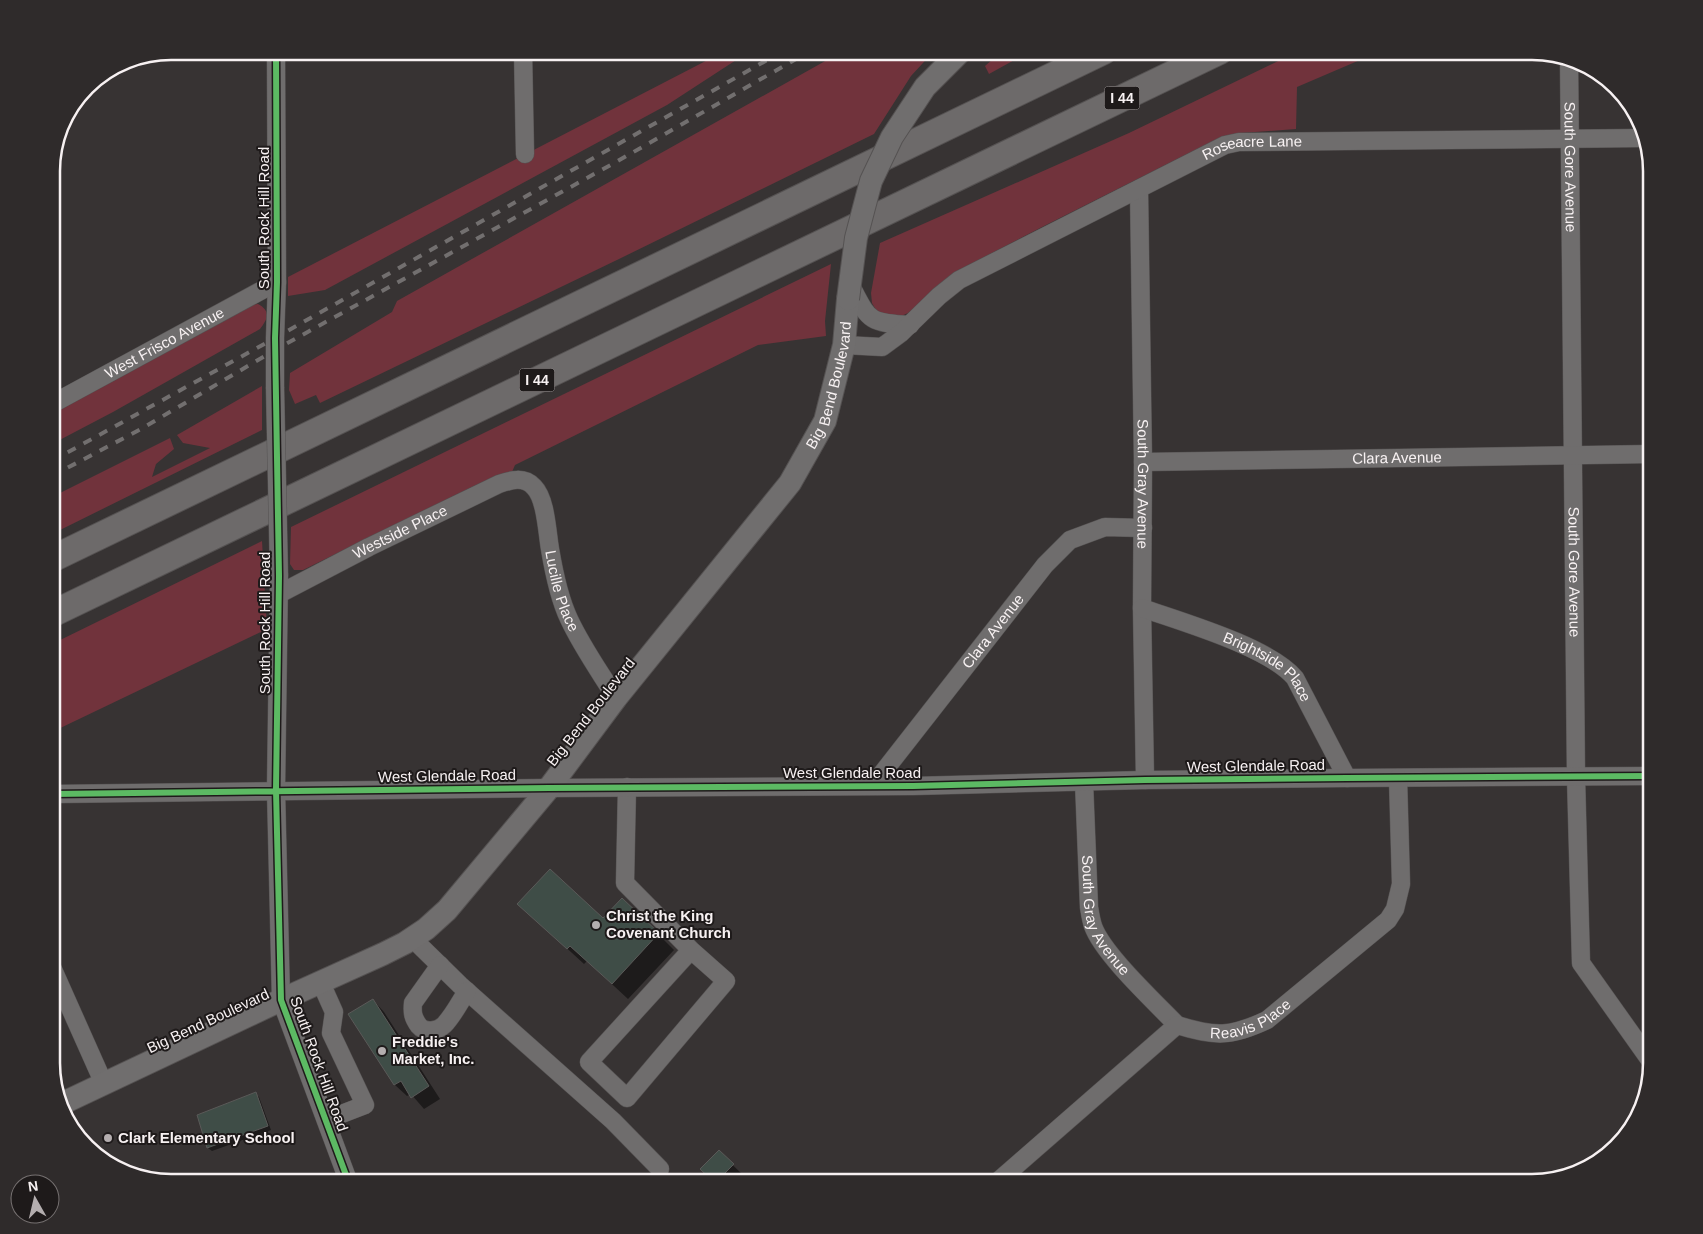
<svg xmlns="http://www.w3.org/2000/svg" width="1703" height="1234" font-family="Helvetica,sans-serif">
<rect width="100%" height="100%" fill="#373333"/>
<path fill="#71333c" d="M725,51H750L667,105L325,290L288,296V277Z
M843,51H934L911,76L874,134L619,259L320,403L316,395L295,404L289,390L290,373L392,312L397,301Z
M1002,51H1031L989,74L985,66Z
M1299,51H1381L1297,87L1296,129L1242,133L1224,137L1205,145L1044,226L965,267L935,288L921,303L908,313L895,319L877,312L872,303L871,293L880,243L1129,133Z
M831,264L825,321L826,336L758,345L515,465L512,472L494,477L472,487L303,570H294L290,564L291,527Z
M258,304C271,311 268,319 260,329L113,412L52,444V414L248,305Z
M262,386V430L52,534V497L170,438L174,449L156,464L152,477L210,448L183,443L177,435Z
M262,541L267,629L52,732V644Z"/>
<path fill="#0007" d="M535,919H603L658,934L674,950L628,999L587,961L584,964Z
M373,1000L384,1012L440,1099L424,1109L411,1094L407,1096L395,1085L350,1015Z
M255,1094L259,1097L271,1130L212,1151L208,1148L199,1116Z
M719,1152L741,1173L731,1183H716L702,1169Z"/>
<path fill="#3f4d47" stroke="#5a5958" d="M550,869L603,918L622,898L659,933L612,984L570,946L567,949L517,904Z
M373,999L429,1086L411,1098L401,1081L394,1085L348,1014Z
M256,1092L268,1126L207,1148L197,1115Z
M719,1150L734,1164L715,1183L700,1169Z"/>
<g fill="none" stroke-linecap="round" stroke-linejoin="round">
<g stroke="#555252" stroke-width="19">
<g id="minor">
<path d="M523,51L525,154"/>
<path id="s1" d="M1569,57L1576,777L1581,963L1652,1063"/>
<path id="s2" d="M1139,189L1143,462L1142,608L1145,780"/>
<path d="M850,284C869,320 867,323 910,325"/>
<path id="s3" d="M844,345L882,347L901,333L939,296L959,280L1225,145L1239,142L1644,138"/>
<path d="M275,387V338L277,282L276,51"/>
<path id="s4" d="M52,404L277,282"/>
<path id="s5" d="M1143,462L1652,454"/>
<path d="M279,576L276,790L281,1000L349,1183"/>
<path id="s6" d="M279,594L369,547L499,484C511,480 524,476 534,487C546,499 547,532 550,549C554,573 559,598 569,619C582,647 600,672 616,698"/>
<path id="s7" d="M1142,608C1182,622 1269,647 1295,678L1347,778"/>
<path id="s8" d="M1084,782L1089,907C1090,913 1091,920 1093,926C1103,954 1155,1002 1177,1025"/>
<path id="s9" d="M873,785L1045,565L1070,540L1105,527L1143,528"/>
<path d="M627,787L625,883L691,950L589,1062L627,1098L726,981L691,950"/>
<path d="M52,794L549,788L913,786L1145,780L1347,778L1652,776"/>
<path d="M412,938L460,985L613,1121L660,1169"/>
<path d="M51,965L104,1084"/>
<path d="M440,965L413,1003C412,1013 413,1018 419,1026C425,1033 438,1031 444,1025C453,1016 460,1002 467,991"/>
<path d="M321,983L334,1012L331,1033L365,1105L326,1120"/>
<path id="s10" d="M996,1183L1177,1025C1215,1037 1231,1037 1267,1020L1388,920L1395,909L1401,884L1398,778"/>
</g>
</g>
<g stroke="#555252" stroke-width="24">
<g id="major">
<path id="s11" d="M61,1104L281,1000L383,954L405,943L426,929L447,910L549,788L616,698L790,483L825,421L844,345L848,299"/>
</g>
</g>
<g stroke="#555252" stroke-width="28">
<path id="highway" d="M52,559L1104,51
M52,614L1220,51"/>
</g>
<use href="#minor" stroke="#6f6d6d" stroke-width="18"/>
<use href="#major" stroke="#706e6e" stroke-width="22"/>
<use href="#highway" stroke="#6d6a6a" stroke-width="26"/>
<path stroke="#726f6f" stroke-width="4" stroke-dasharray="9 9" stroke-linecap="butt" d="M52,461L275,338L783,51
M52,476L141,429L275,350L616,162L810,51"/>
<g stroke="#555252" stroke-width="19" stroke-linecap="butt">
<path id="minor-bridge" d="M275,387L279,576"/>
</g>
<g stroke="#555252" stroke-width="24" stroke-linecap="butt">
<path id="major-bridge" d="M848,299L856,238L871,181L892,137L925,87L960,52"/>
</g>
<use href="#minor-bridge" stroke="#6f6d6d" stroke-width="18"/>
<use href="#major-bridge" stroke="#706e6e" stroke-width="22"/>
<g stroke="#1e1a1a" stroke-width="9">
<path id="cycleway" d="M276,51L277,282L275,338L279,576L276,790L281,1000L349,1183
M52,794L549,788L913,786L1145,780L1347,778L1652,776"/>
</g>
<use href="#cycleway" stroke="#5cba63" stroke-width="6"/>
</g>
<g fill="#b4aeaf" stroke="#1e1a1a" stroke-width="2">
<circle cx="596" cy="925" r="5"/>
<circle cx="382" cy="1051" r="5"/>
<circle cx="108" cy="1138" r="5"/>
</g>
<g text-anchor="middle" stroke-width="4" stroke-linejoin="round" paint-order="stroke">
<g fill="#1e1a1a" stroke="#b6b0b1" stroke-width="1">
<rect x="1104.5" y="86.5" width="35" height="23" rx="4"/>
<rect x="519.5" y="368.5" width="35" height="23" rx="4"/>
</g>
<g font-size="14" font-weight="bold" fill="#f7f1f2">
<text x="1122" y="103">I 44</text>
<text x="537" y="385">I 44</text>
</g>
<g font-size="15" fill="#f7f1f2" stroke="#1e1a1a">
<text dy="5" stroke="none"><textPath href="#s3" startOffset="465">Roseacre Lane</textPath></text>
<text dy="5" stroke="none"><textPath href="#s1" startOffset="110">South Gore Avenue</textPath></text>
<text transform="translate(264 218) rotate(-90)" y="5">South Rock Hill Road</text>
<text dy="5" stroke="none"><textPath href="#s4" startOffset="128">West Frisco Avenue</textPath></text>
<text dy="5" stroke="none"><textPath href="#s11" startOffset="1088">Big Bend Boulevard</textPath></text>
<text dy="5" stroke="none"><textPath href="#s5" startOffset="254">Clara Avenue</textPath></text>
<text dy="5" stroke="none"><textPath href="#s2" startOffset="295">South Gray Avenue</textPath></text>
<text dy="5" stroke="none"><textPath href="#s6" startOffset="136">Westside Place</textPath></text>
<text dy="5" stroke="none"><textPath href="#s1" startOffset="515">South Gore Avenue</textPath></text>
<text dy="5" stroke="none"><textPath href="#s6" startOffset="392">Lucille Place</textPath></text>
<text transform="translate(265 623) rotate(-90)" y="5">South Rock Hill Road</text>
<text dy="5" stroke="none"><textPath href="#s9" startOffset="195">Clara Avenue</textPath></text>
<text dy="5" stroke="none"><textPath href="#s7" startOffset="141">Brightside Place</textPath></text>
<text transform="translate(591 712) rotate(-52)" y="5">Big Bend Boulevard</text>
<text transform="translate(1256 766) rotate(-1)" y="5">West Glendale Road</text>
<text x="852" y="778">West Glendale Road</text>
<text transform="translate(447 776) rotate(-1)" y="5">West Glendale Road</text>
<text dy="5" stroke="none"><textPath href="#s8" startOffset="138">South Gray Avenue</textPath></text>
<text dy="5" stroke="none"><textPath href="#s10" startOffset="318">Reavis Place</textPath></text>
<text transform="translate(208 1021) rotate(-25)" y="5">Big Bend Boulevard</text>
<text transform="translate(319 1064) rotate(70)" y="5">South Rock Hill Road</text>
</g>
<g font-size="15" font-weight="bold" fill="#f7f1f2" stroke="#1e1a1a" text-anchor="start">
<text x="606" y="921">Christ the King<tspan x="606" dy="17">Covenant Church</tspan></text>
<text x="392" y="1047">Freddie's<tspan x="392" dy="17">Market, Inc.</tspan></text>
<text x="118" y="1143">Clark Elementary School</text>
</g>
</g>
<path d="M0 0H1703V1234H0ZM171 60H1532A111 111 0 0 1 1643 171V1063A111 111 0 0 1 1532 1174H171A111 111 0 0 1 60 1063V171A111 111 0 0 1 171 60Z" fill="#2f2b2b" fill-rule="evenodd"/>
<path fill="none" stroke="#f7f1f2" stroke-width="2.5" d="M171 60H1532A111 111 0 0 1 1643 171V1063A111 111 0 0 1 1532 1174H171A111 111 0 0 1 60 1063V171A111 111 0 0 1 171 60Z"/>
<g transform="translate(35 1199) rotate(352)"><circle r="24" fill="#1e1a1a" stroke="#757070"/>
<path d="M0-4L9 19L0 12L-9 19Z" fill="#b4aeaf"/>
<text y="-8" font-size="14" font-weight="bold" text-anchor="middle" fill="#f7f1f2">N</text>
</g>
</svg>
